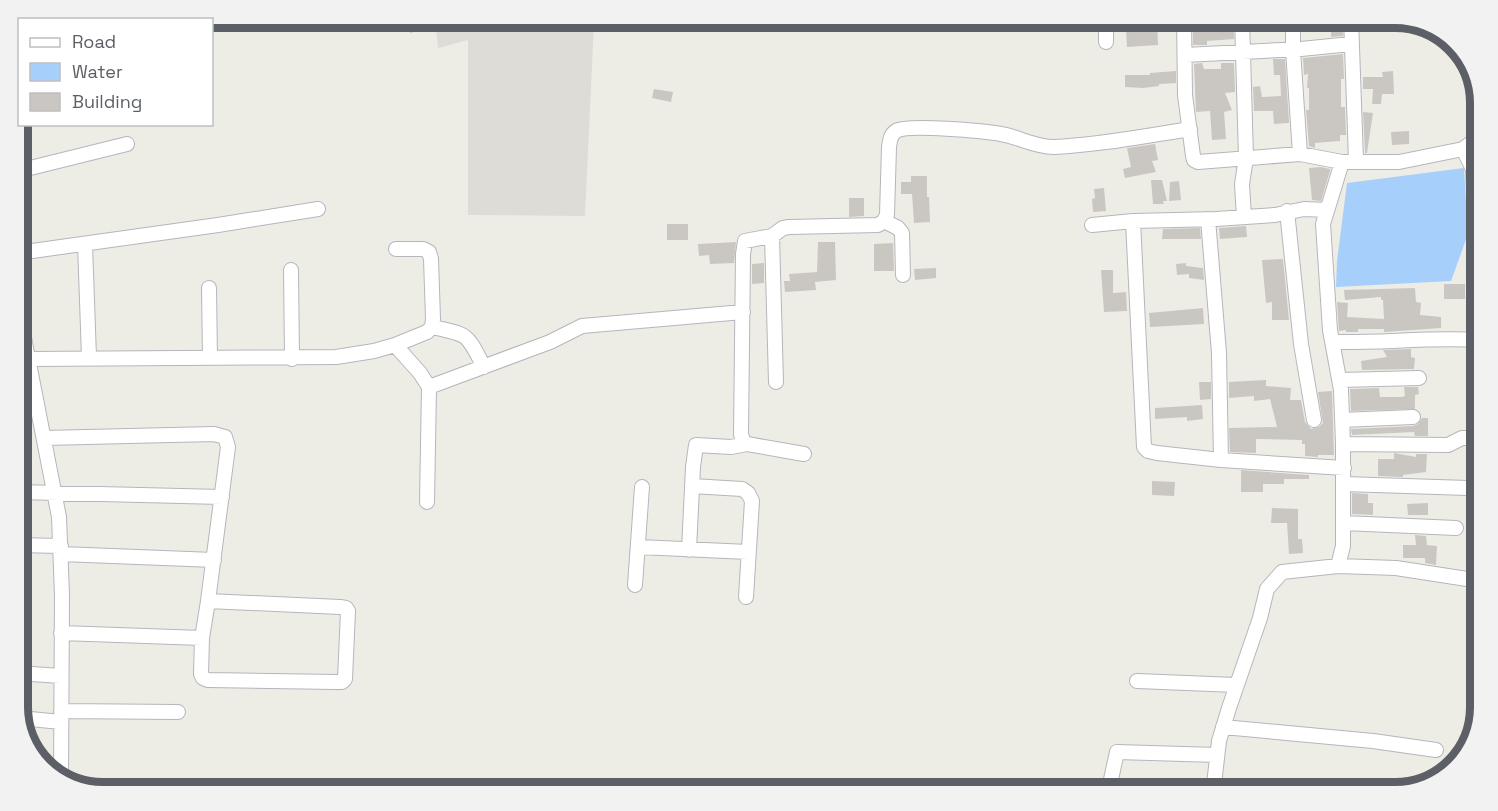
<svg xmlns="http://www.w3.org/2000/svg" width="1498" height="811" font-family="'Space Grotesk',sans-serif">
<rect width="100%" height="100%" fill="#eeede5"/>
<path fill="#dddcd7" d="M435,18H828L829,22L594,23L585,216L468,215V40L438,48Z"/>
<path fill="#a7cffc" d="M1464,168L1468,234L1451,281L1336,287L1337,261L1347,183Z"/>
<path fill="#cac7c2" d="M430,18H456L457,22L410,33L408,23Z
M530,18H568V23L532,30Z
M1146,18H1157L1158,45L1127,47L1126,30L1147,29Z
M1193,18H1233L1234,39L1207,41V45H1193Z
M1265,18H1284V30H1265Z
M1302,18H1342L1343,36L1331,37V29H1302Z
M1343,54L1344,79H1341V107H1345L1346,135H1340V141L1315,143V148L1309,146L1306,110H1309V88H1307L1308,74L1304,75L1303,58Z
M1273,59H1285L1289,123L1274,124L1273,111H1254L1253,87L1260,86L1262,97L1281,96L1280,75H1274Z
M1202,63L1204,69H1221V63H1234L1235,92L1225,93L1232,110L1224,112L1226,139L1212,140L1210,111L1196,112L1194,64Z
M1176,71V83L1159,84V86L1143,88L1125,87V75H1150V73Z
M1393,71L1394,94H1382L1381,104H1372L1373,89H1363V77H1383L1382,72Z
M654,89L673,92L671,102L652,98Z
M1363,112L1373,113L1367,153H1365Z
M1409,131V144L1392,145L1391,132Z
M1155,144L1158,160L1152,161L1156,172L1125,178L1123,169L1131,167L1127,148Z
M1321,167L1330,169V171L1321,201L1312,200L1309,168Z
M911,176H927V197H929L930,222L914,223L912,194H901V182H911Z
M1151,180H1162L1167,201H1163L1164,204H1153Z
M1179,181L1181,200L1169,201L1170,182Z
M1104,188L1106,211L1093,212L1092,199L1095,198L1094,189Z
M849,198H864V216L849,217Z
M667,224H688V240H667Z
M1246,226L1247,237L1220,239L1219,228Z
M1200,228L1201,239H1162L1163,229Z
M736,242L734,263L710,264L709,255L699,256L698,244Z
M818,242H835L836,280L815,282L816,290L785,292L784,281H790L789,274L817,272Z
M893,243L894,271H874V244Z
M1283,259L1289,320H1272V302L1266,303L1262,260Z
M764,263V283L752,284V264Z
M1186,263V266L1203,268L1204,280L1189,278V274L1177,275L1176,264Z
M936,268V278L915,280L914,269Z
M1101,270H1113V293L1126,292L1127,311L1104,312Z
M1444,284H1465V299H1444Z
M1415,288L1416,302L1421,303L1420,315L1441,317V328L1384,332V329H1358V332H1346V330L1339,331L1337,302L1348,303L1347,317L1384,319L1383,300H1381V297L1345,300L1344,290Z
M1203,308L1204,324L1150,327L1149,313Z
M1411,349V357L1415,358L1414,369L1362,370L1361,361L1387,357L1383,350Z
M1266,380V386L1291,388L1290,400H1301L1305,422L1311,429L1319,427L1323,423L1318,392L1332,391L1334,455H1318V457L1305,456V444H1302V440L1256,439V453L1230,452L1229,428L1277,427L1270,399L1254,401V396L1229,398V382Z
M1199,382H1211V399L1200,400Z
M1404,387H1418L1419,394L1415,395V409L1351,411L1350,389L1379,388L1380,397H1401L1405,396Z
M1202,405L1203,419L1187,421V417L1155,419V408Z
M1422,418H1428V436H1415L1414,432L1352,435L1351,429L1413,426L1418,424Z
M1394,453L1416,457V454H1427L1426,472L1403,475V477L1378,476V459H1394Z
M1241,470L1309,475V479H1284V484H1263V492H1241Z
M1152,481L1175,482L1174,496L1152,495Z
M1352,493L1368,494V503H1373V515L1352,514Z
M1428,503V515H1408L1407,504Z
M1272,508L1298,509V539H1302L1303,553L1289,554L1287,523H1271Z
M1415,535L1426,536L1427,545L1437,546L1436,565L1425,563V558H1403V545H1416Z"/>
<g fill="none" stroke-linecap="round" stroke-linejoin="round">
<g stroke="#b5b6bb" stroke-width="16">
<path id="minor" d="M1184,18L1185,95L1193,156L1194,160L1198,162L1300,154L1342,162H1399L1463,149L1480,136
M1242,18L1246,158L1242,184L1244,217
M1293,18V50L1300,154
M1351,18L1356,161
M1106,42V18
M1185,55L1301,49L1351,44
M1463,149L1473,169L1475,211L1474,278L1476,331L1472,339
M18,171L127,144
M1287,211L1301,344L1314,420
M1208,219L1219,353L1221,460
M884,221L898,228L902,233L903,275
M1133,221L1144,447L1148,451L1157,453L1221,460L1344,468
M1092,225L1133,221L1216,219L1275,215L1304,209L1327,210
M772,236L776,382
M85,244L89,357
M18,253L218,225L318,209
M291,270L292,359
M209,288L210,358
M18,307L59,517L62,595L61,780
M432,327C470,335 466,333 484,367
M1333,342C1382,343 1431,337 1480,340
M395,345L420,373L429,387L427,502
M29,359L336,357L374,351L395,345L427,332L432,327L433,319L431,259L429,252L423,249H396
M1340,380L1419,378
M429,387L550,342L582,326L743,312
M1342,420L1413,417
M44,438L214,434L225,437L228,447L208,601
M1343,444L1448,445L1462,438H1480
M804,454L747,444L743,441L741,434L743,254L745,241L772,236L783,228L789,227L878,225L884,221L887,215L889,147C890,141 890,135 896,131C908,124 984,131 1001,134C1019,137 1034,147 1054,147C1099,145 1145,136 1190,129
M1344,484L1468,488
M692,486L742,489L748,493L752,501L746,597
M18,492L222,497
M1344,523L1456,528
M18,545L61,546
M639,547L748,552
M689,550L693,467L696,445L731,447L747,444
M61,554L214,560
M1338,566L1343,546V444L1341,390L1330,330L1323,224L1342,162
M635,585L642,487
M61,633L202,638L208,601L340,607L346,608L348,611L345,679L342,682H336L208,680L203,678L201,674L202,638
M18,673L60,676
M1137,681L1236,685
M61,711L178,712
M20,718L61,722
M1223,727L1373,741L1436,750
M1108,793L1117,752L1217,755
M1213,793L1219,741L1229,708L1260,618L1267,589L1282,572L1338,566L1396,568L1480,581"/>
</g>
<use href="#minor" stroke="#fff" stroke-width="14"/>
</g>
<path d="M0 0H1498V811H0ZM103 28H1395A75 75 0 0 1 1470 103V707A75 75 0 0 1 1395 782H103A75 75 0 0 1 28 707V103A75 75 0 0 1 103 28Z" fill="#f2f2f3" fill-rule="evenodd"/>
<path fill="none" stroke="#5c5f65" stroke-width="8" d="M103 28H1395A75 75 0 0 1 1470 103V707A75 75 0 0 1 1395 782H103A75 75 0 0 1 28 707V103A75 75 0 0 1 103 28Z"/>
<rect x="18" y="18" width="195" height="108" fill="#ffffff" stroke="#bebfc1" stroke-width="1.5"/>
<rect x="30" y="38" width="30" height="9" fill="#ffffff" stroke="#bebfc1" stroke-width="1.5"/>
<text x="72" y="48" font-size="18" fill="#5c5f65">Road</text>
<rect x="30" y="63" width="30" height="18" fill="#a7cffc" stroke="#bebfc1" stroke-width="1.5"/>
<text x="72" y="78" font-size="18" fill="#5c5f65">Water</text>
<rect x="30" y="93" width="30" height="18" fill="#cac7c2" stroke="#bebfc1" stroke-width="1.5"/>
<text x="72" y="108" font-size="18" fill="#5c5f65">Building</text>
</svg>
